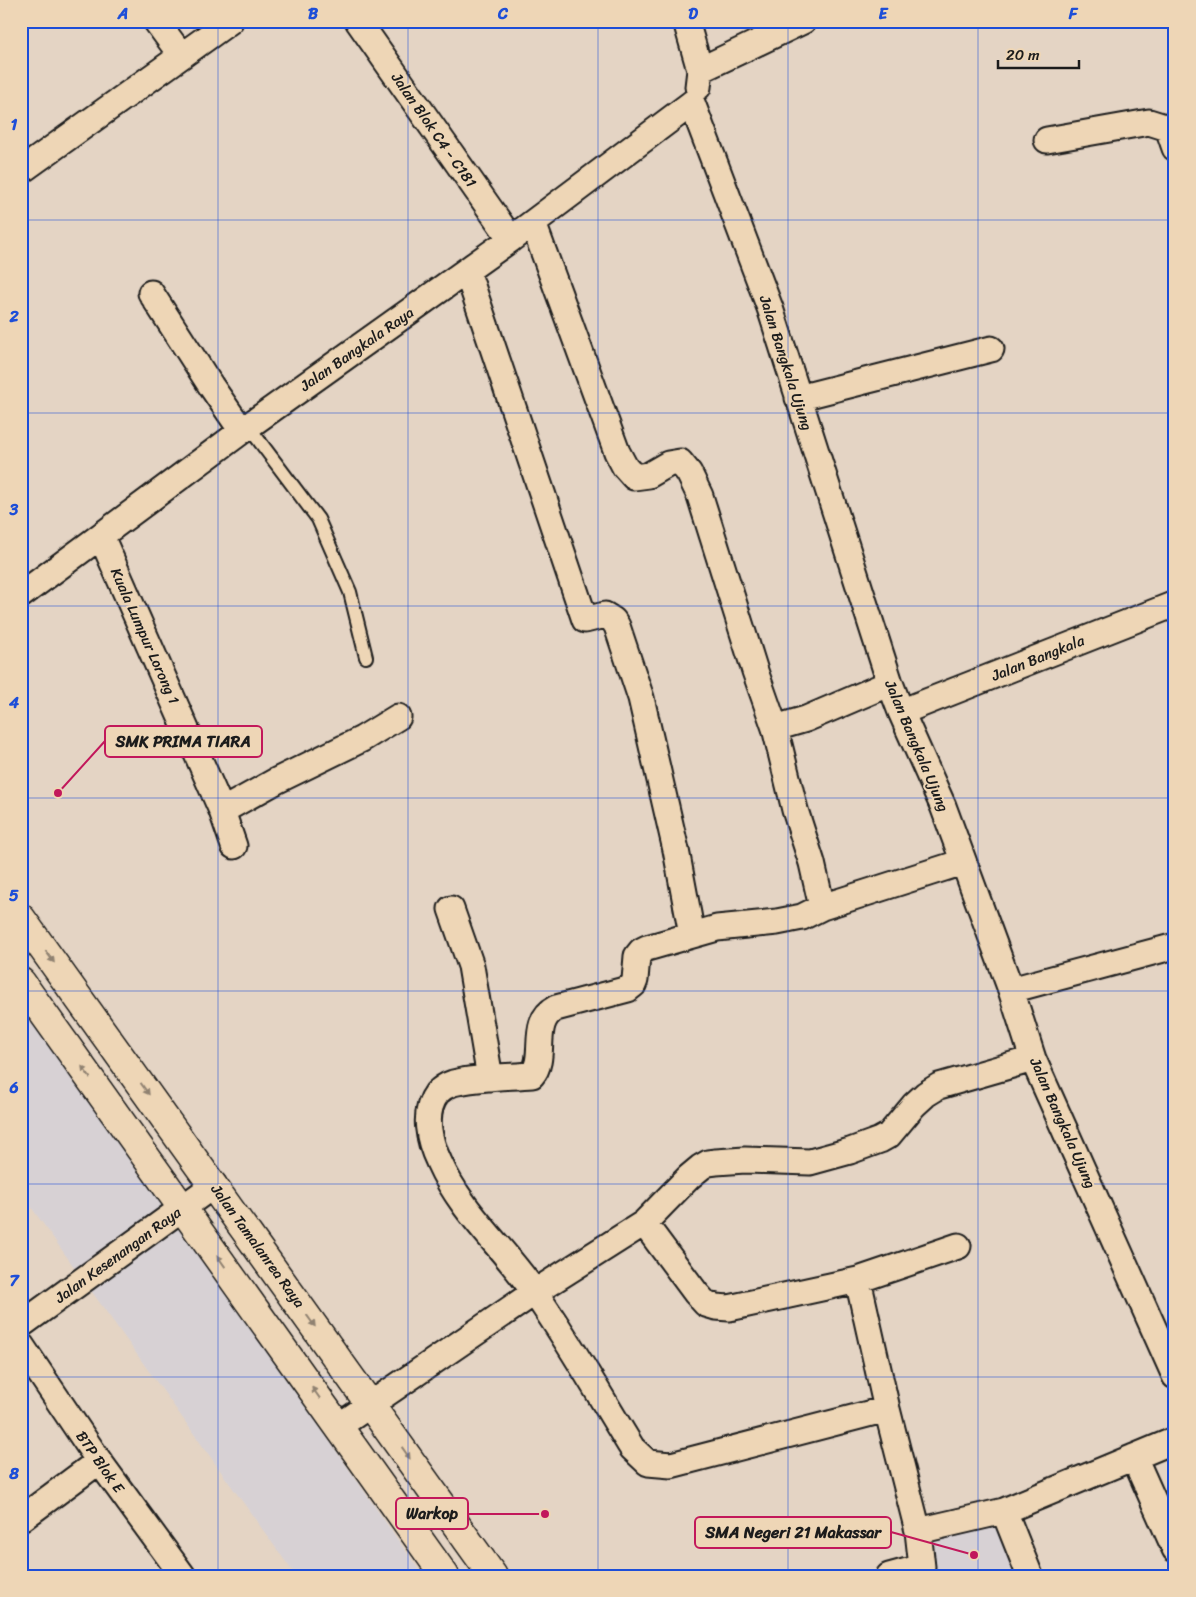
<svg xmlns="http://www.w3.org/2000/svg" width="1196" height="1597" font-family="Sriracha,sans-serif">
<rect width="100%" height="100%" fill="#e4d4c4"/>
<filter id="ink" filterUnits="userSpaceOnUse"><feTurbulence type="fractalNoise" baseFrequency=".02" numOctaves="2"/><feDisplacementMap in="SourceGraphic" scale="10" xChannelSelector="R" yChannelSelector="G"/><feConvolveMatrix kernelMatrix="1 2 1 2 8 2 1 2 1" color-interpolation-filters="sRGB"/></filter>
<g filter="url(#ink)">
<path fill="#d7d1d4" d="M21,998L285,1377L423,1576H296L21,1193Z
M1004,1511L1027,1576H930L925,1534Z"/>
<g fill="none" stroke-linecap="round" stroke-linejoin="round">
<g stroke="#1c1c1c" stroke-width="16">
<path id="lane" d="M248,426L318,519L350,592L366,657"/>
</g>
<g stroke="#1c1c1c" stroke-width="29">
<path id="street" d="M156,21L181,55
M358,21L511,239
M686,21L700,70L698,87
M700,70L803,21
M692,103L770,308L890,683L901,712L943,806L1011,990L1033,1059L1175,1376
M1047,140L1149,122L1168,128L1175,148
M21,171L230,21
M533,223L617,452L625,467L634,477L649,475L668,464L680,462L689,473L700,496L755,671L775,728
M467,271L585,620L605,615L613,620L617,626L641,698L676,850L692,935
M151,293L211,386L242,431
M798,398L991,349
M101,536L222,811L234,846
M21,595L254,422L511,239L692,103
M901,712L1175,604
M222,811L276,781L362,739L398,717
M822,907L963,862
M451,909L471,966L490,1078
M1011,990L1175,946
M644,1223L696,1293L706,1304L716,1307L729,1308L858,1280L958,1246
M858,1280L887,1409L918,1531L922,1567L889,1576
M21,1325L214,1185
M21,1345L99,1461L183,1576
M887,1409L671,1465L648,1463L632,1448C600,1396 570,1343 535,1293C505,1249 461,1212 439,1162C429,1141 422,1113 437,1093C441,1089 447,1085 453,1083C478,1077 506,1077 532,1075C548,1057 529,1022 556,1008L628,989L633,985L635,980L637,956L641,951L647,948L717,928L777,922L802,917L822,907L812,863L795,810L775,728L806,719L890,683
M339,1426L535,1292L644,1223L689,1177L701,1167L708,1163L716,1162L745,1160L810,1162L850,1151L880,1140L889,1135L914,1105L926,1094L939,1086L1033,1059
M1134,1457L1175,1549
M1004,1511L1030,1576
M21,1519L99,1461
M918,1531L1004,1511L1175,1440"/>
</g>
<g stroke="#1c1c1c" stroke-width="31">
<path id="primary" d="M21,918L493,1576
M21,982L445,1576"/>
</g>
<use href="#lane" stroke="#eed6b6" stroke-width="12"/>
<use href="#street" stroke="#eed6b6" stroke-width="25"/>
<use href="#primary" stroke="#eed6b6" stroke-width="28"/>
</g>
<defs><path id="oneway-solid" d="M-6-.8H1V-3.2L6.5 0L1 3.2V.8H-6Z" transform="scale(1.25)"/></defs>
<g fill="#908271">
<use href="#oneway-solid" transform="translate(50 957) rotate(53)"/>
<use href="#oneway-solid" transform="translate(86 1072) rotate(-126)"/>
<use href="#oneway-solid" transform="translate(145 1089) rotate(54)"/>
<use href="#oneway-solid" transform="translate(221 1261) rotate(-125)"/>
<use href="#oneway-solid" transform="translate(311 1321) rotate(54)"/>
<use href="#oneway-solid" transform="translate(316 1393) rotate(-125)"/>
<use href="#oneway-solid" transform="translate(406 1453) rotate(55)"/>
</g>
</g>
<path fill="none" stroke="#1d4ed8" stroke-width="1" stroke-opacity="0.55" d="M218,21V1576M408,21V1576M598,21V1576M788,21V1576M978,21V1576M21,220H1175M21,413H1175M21,606H1175M21,798H1175M21,991H1175M21,1184H1175M21,1377H1175"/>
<g text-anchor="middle" stroke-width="4" stroke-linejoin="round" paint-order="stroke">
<g font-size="15" fill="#1c1c1c" stroke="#eed6b6">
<text transform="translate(434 130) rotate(55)" y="5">Jalan Blok C4 - C181</text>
<text transform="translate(357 349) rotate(-35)" y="5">Jalan Bangkala Raya</text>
<text transform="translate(786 363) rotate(72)" y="5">Jalan Bangkala Ujung</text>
<text transform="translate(145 636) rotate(66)" y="5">Kuala Lumpur Lorong 1</text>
<text transform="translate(1038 658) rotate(-22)" y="5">Jalan Bangkala</text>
<text transform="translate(917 746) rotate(67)" y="5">Jalan Bangkala Ujung</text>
<text transform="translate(1063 1123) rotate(66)" y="5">Jalan Bangkala Ujung</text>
<text transform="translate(258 1246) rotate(54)" y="5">Jalan Tamalanrea Raya</text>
<text transform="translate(118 1255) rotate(-36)" y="5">Jalan Kesenangan Raya</text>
<text transform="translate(100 1462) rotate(55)" y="5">BTP Blok E</text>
</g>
</g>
<path fill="none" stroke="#c2185b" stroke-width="2" d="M58 793L105 741M545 1514L468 1514M974 1555L891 1532"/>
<g fill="#c2185b" stroke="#eed6b6" stroke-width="2">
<circle cx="58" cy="793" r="5"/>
<circle cx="545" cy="1514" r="5"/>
<circle cx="974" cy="1555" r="5"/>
</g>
<g fill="#eed6b6" stroke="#c2185b" stroke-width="2">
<rect x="105" y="726" width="157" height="31" rx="5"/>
<rect x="396" y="1498" width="72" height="31" rx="5"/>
<rect x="695" y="1517" width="196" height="31" rx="5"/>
</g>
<g font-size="16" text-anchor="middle" font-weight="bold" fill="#1c1c1c">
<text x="183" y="747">SMK PRIMA TIARA</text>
<text x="432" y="1519">Warkop</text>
<text x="793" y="1538">SMA Negeri 21 Makassar</text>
</g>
<rect width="1196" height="1597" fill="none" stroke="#eed6b6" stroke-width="55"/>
<path d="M998 60v8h81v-8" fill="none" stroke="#1c1c1c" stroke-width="2.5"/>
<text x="1006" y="60" font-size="15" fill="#1c1c1c" stroke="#eed6b6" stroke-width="4" paint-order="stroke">20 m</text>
<rect x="28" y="28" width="1140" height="1542" fill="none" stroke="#1d4ed8" stroke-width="2"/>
<g font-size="16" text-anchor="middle" font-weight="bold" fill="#1d4ed8">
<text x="123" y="19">A</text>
<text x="313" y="19">B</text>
<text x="503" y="19">C</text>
<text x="693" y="19">D</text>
<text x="883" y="19">E</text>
<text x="1073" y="19">F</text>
<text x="14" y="130">1</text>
<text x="14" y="322">2</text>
<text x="14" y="515">3</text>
<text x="14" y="708">4</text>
<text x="14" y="901">5</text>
<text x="14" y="1093">6</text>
<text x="14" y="1286">7</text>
<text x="14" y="1479">8</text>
</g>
</svg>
